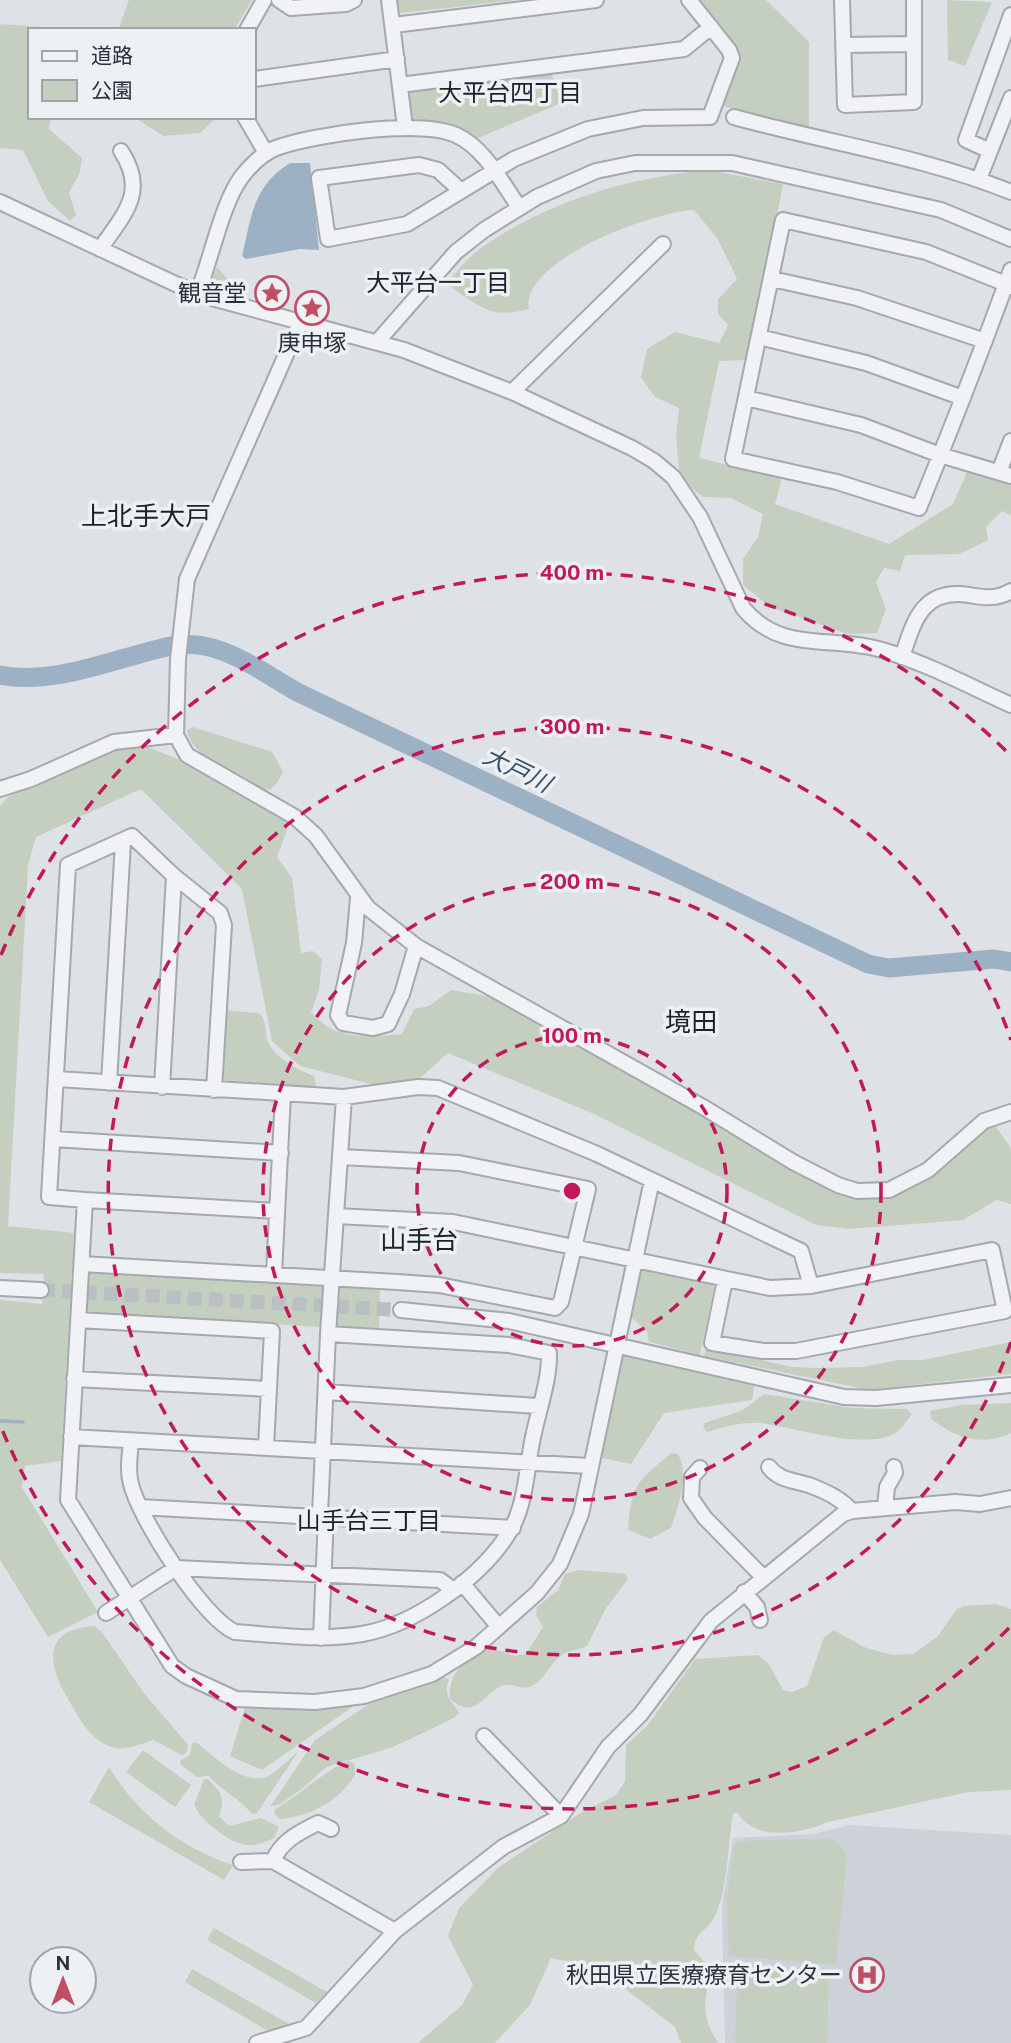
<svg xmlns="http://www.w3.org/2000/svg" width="1011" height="2043" font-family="'Public Sans','Noto Sans JP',sans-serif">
<rect width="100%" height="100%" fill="#dee2e6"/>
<path fill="#cdd1d8" d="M850,1825L1011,1835V2043H725L722,1906L733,1838L813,1834Z"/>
<path fill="#c5cfc0" d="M129,0H252L234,30H118Z
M393,0H516L402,13L393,8Z
M695,0H766L809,42V127L722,106L737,52Z
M947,0L992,2L965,66L948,60Z
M0,24L79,30H30V117H51L49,129L82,158L80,172L69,193L76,215L70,221L48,201L23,150L0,148Z
M551,71L561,103L476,139L458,128L413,119L409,115L407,93L412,89Z
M134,117H217L200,133L163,136Z
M708,170L783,184L749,360L719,361L699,458L782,478L775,504L889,544L953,504L967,472L1011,484V515L1002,511L986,527L988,540L959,554L905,555L900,571L884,568L876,582L886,609L877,633L848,634L770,607L743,585V559L758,537L763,514L731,498L703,497L680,478L676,437L679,408L655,397L641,377L647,349L675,332L719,343L728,325L718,314V299L737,279L717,238L694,210C655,211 520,260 529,309C489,320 479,305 446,284C456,273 467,258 480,249C547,201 627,178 708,170Z
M217,267L237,290L215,286L211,282Z
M193,727L272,752L283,771C281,777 276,786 271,789C253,798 187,751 187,730Z
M145,746L185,762L287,820V830L277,857L292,878L301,953L313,951L322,959L319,990L311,1012C335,1041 367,1037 402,1034L414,1009L429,1006L451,990L493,997L684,1103L800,1171L889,1194L921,1183L989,1128L996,1127L1011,1148V1204L997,1200L963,1220L850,1229L816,1225L594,1114L448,1053L419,1079L375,1085L300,1066L272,1041L242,889L141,789L36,837L28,865L8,1226L74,1233L61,1461L25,1466L22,1487L98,1612L48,1637L0,1560V1300L42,1304L44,1274L0,1273V806L8,797L106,750Z
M223,1010L259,1013C269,1022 263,1034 269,1044C277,1059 300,1071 314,1076L317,1090L220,1086Z
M642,1267L710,1281L714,1288L700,1355L649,1342L647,1332L627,1313L636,1274Z
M93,1269L318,1283L323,1287L321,1324L319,1327L89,1314L84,1310L85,1275Z
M341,1283L380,1285L379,1330L338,1328L334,1324L336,1286Z
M1011,1342V1374L869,1390L704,1356L706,1348L792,1367L817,1368L862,1367L899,1360H923Z
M629,1354L755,1382L752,1400L664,1413L631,1464L597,1457L616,1361Z
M764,1394L852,1408L907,1409L912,1414C908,1419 903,1427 898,1431C870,1453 794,1427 760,1423C741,1422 724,1427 707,1432L703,1427L705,1423L743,1410Z
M1011,1403V1433C980,1447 957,1438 931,1419L930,1411L961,1405Z
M671,1453L678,1454C690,1476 678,1506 671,1528L650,1539L628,1530C632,1482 637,1483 671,1453Z
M578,1570L626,1574L628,1579L606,1608L587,1646C579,1650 569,1650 562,1655C550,1662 545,1680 532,1686C523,1691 514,1683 506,1685C485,1688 478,1723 450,1699C448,1670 467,1661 488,1647L515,1656L526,1654L543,1627L536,1615L537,1607L558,1590L565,1574Z
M996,1604L1011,1609V1790L969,1792L828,1822C800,1834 754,1842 737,1812L733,1813C728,1843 728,1892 714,1918C706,1933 696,1929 694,1950L710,1968C706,2002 699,2013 718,2043H681L675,2027L597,1967L551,1958L530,2005L495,2043H418L462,2005L473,1985L448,1936L459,1908L499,1867L579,1814L616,1795L625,1781L626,1745L647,1726L695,1659L758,1655L768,1663L783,1690L792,1692L807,1686L824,1637L834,1630L864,1647L892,1655L913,1654L937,1637L957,1609L964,1606Z
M94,1626L102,1632L143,1692L188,1745L187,1752L182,1755L153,1740C141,1744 128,1750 116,1748C92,1744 79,1718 68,1699C48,1664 41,1630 94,1626Z
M443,1677L449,1680C442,1696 452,1700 459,1713L454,1718L393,1747L326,1767L303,1788L280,1804L270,1807L315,1740L369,1704Z
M358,1703L262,1770L230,1756L246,1704Z
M196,1742C213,1755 243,1787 268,1776C278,1771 289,1759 298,1752L257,1813L252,1814C239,1798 223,1792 209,1776L197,1777L180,1764L181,1760L190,1755L192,1743Z
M143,1750L191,1785L175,1807L126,1772Z
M348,1761L355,1764V1775C337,1802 314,1815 280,1819L274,1814L275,1809C301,1794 321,1773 348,1761Z
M109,1767C137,1814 181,1848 233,1865L224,1880L89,1802Z
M204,1779H208C221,1793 226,1798 219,1816L229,1826L261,1818L279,1827L274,1838C265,1842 258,1846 247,1845C229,1843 201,1821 194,1805Z
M835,1839L847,1855L836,1965L729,1956L727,1898L733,1847L739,1841Z
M214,1928L327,1992L316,2003L207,1940Z
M738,1964L829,1974L827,2043H735Z
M192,1969L291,2025L268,2031L185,1982Z"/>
<path fill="#9cb1c3" d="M290,163H310L319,250L300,249L246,259L242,256C252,216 252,187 290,163Z"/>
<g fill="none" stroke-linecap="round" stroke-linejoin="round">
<path stroke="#9cb1c3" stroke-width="3.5" d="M0,1421L23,1422"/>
<path stroke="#9cb1c3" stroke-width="19" d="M0,675C45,684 92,667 136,655C158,649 181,641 204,646C237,652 270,677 299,693L868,964L889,968L994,959L1011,962"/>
<path stroke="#babfc4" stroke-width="14" stroke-dasharray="14 7" stroke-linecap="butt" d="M41,1290L401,1310"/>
<g stroke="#a4a9b0" stroke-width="18">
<path id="minor" d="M279,0L291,8L346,4L354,0
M389,0L405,127
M842,0L845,105L914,102V0
M394,25L596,0
M247,30L264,0
M843,45L914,44
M254,79L397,59
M400,85L684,49L711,27
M245,117L266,153
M734,117C827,143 922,156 1011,192
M990,151L966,140L1011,15
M979,179L1011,98
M460,190L438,170L419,165L319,178L328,239L407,224L514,159L588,129L643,118L710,117L732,58L729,50L689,0
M0,202L197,294L404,350L512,392L632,448L654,461L673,477L700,517L743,608C781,654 831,635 882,650C926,663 969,686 1011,705
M100,249C124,214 148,192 121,151
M1011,270C982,350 951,429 919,508L837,482L733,459L783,220L926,252L1006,284L1011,287
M772,279L857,298L985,341
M197,294C211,261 222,201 243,175C252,164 263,153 276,148C314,134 420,119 456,135C485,148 502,183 519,207
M300,323L187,579L178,659L176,735L187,755L295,817L316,836L368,908L416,946L703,1107L793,1162L838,1185L857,1191L889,1190L928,1170L984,1121L1011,1112
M759,337L866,363L963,398
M377,342L456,252L484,230L537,197L596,171L635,163H732L941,210L1011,239
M512,392L663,244
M746,398L861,425L940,455L1011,476
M999,472L1011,441
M902,657C914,621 922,588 969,595C985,598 997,599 1011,591
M0,789L31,779L114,742L176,735
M358,898L354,943L338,1015L343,1023L373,1028L388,1024L402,994L416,946
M57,1079L344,1097L418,1087L438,1088L597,1154L801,1251L811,1286
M109,1083L123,842
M162,1087L174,876
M214,1090L224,925L220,913L174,876L132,836L68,865L49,1197L85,1200L68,1500L172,1666L186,1676L236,1699L315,1702L364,1696L432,1674L476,1647L537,1593L560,1564L581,1514L652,1180
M53,1139L281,1153
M85,1200L277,1211
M336,1216L453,1222L770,1288L811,1286L992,1250L1005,1311L796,1351H763L712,1343L725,1280
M82,1264L397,1282L439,1285L555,1308L561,1302L588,1189L459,1163L340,1157
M274,1274L283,1094
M0,1288L41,1290
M401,1310L509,1321L844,1397L876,1398L1011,1385
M78,1320L272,1331L266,1447
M74,1379L269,1389
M326,1392L538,1406
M71,1437L590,1466
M131,1441C130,1454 127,1470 131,1484C139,1518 203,1618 235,1632C277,1635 320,1641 362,1634C415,1625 484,1576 511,1529C525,1506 527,1468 532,1442C537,1414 550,1381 549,1353L509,1345L328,1334
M769,1467C780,1482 798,1480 814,1487C829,1493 841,1499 852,1511
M700,1468L692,1477L691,1498L705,1518L764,1578
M140,1507L513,1528
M885,1508L887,1487L895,1473L894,1467
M320,1515L328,1334L344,1097
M462,1583L499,1627
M744,1592L757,1607L760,1620
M106,1613L176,1568L440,1580L453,1590
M321,1638L326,1515
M484,1736L561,1816
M273,1861C281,1841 300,1832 318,1823L331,1829
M241,1862L273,1861L395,1931
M257,2043L306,2028L395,1931L503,1847L561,1816L608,1747L640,1715L711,1621L843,1514L852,1511L955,1502L980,1504L1011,1498"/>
</g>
<use href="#minor" stroke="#f0f2f5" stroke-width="14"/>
</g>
<g fill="none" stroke="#c2185b" stroke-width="3.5" stroke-dasharray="12 9">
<circle cx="572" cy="1191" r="155"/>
<circle cx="572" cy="1191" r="309"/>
<path d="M1011 1342A464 464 0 1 1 1011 1040"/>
<path d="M1009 1628A618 618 0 0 1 1 1427M1 955A618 618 0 0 1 1009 754"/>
</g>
<defs>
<g id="sight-ring" transform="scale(1.75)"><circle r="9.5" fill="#edf1f4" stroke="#c04e64" stroke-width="1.5"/><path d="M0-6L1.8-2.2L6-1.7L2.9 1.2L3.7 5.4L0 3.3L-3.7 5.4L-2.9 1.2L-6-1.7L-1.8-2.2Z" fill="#c04e64"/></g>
<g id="hospital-ring" transform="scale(1.75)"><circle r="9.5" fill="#edf1f4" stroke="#c04e64" stroke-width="1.5"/><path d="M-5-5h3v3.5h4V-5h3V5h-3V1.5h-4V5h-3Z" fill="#c04e64"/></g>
</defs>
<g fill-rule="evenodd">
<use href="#sight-ring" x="272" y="293"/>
<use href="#sight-ring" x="312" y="308"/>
<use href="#hospital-ring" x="867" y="1975"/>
</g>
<g text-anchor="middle" stroke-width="7" stroke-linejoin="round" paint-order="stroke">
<g font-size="23" fill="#29313c" stroke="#edf1f4" text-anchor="end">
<text x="247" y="301">観音堂</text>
<text x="312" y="351" text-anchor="middle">庚申塚</text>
<text x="842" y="1983">秋田県立医療療育センター</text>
</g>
<g font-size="24" fill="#1b222c" stroke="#edf1f4">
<text x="510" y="101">大平台四丁目</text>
<text x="438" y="291">大平台一丁目</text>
<text x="369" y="1529">山手台三丁目</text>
</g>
<g font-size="24" font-style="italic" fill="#37516b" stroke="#edf1f4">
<text transform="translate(517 770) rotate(26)" y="8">大戸川</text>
</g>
<g font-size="26" fill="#1b222c" stroke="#edf1f4">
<text x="146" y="525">上北手大戸</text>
<text x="691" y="1031">境田</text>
<text x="419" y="1249">山手台</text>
</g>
</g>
<circle cx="572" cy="1191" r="10" fill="#c2185b" stroke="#edf1f4" stroke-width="3.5"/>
<g font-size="21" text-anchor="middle" font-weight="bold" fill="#c2185b" stroke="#edf1f4" stroke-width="7" stroke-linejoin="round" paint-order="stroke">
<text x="572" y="580">400 m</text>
<text x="572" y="734">300 m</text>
<text x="572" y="889">200 m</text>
<text x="572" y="1043">100 m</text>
</g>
<rect x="28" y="28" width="228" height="91" fill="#edf1f4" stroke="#9fa4aa" stroke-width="2"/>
<rect x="42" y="51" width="35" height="10" fill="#f0f2f5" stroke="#9fa4aa" stroke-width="2"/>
<text x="91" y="63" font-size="21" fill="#29313c">道路</text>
<rect x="42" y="80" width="35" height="21" fill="#c5cfc0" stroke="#9fa4aa" stroke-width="2"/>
<text x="91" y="98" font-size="21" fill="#29313c">公園</text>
<g transform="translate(63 1980)"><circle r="33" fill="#edf1f4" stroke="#9fa4aa" stroke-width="2"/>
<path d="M0-5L12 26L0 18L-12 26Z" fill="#c04e64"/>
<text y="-10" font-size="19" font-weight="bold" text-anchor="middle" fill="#29313c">N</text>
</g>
</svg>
